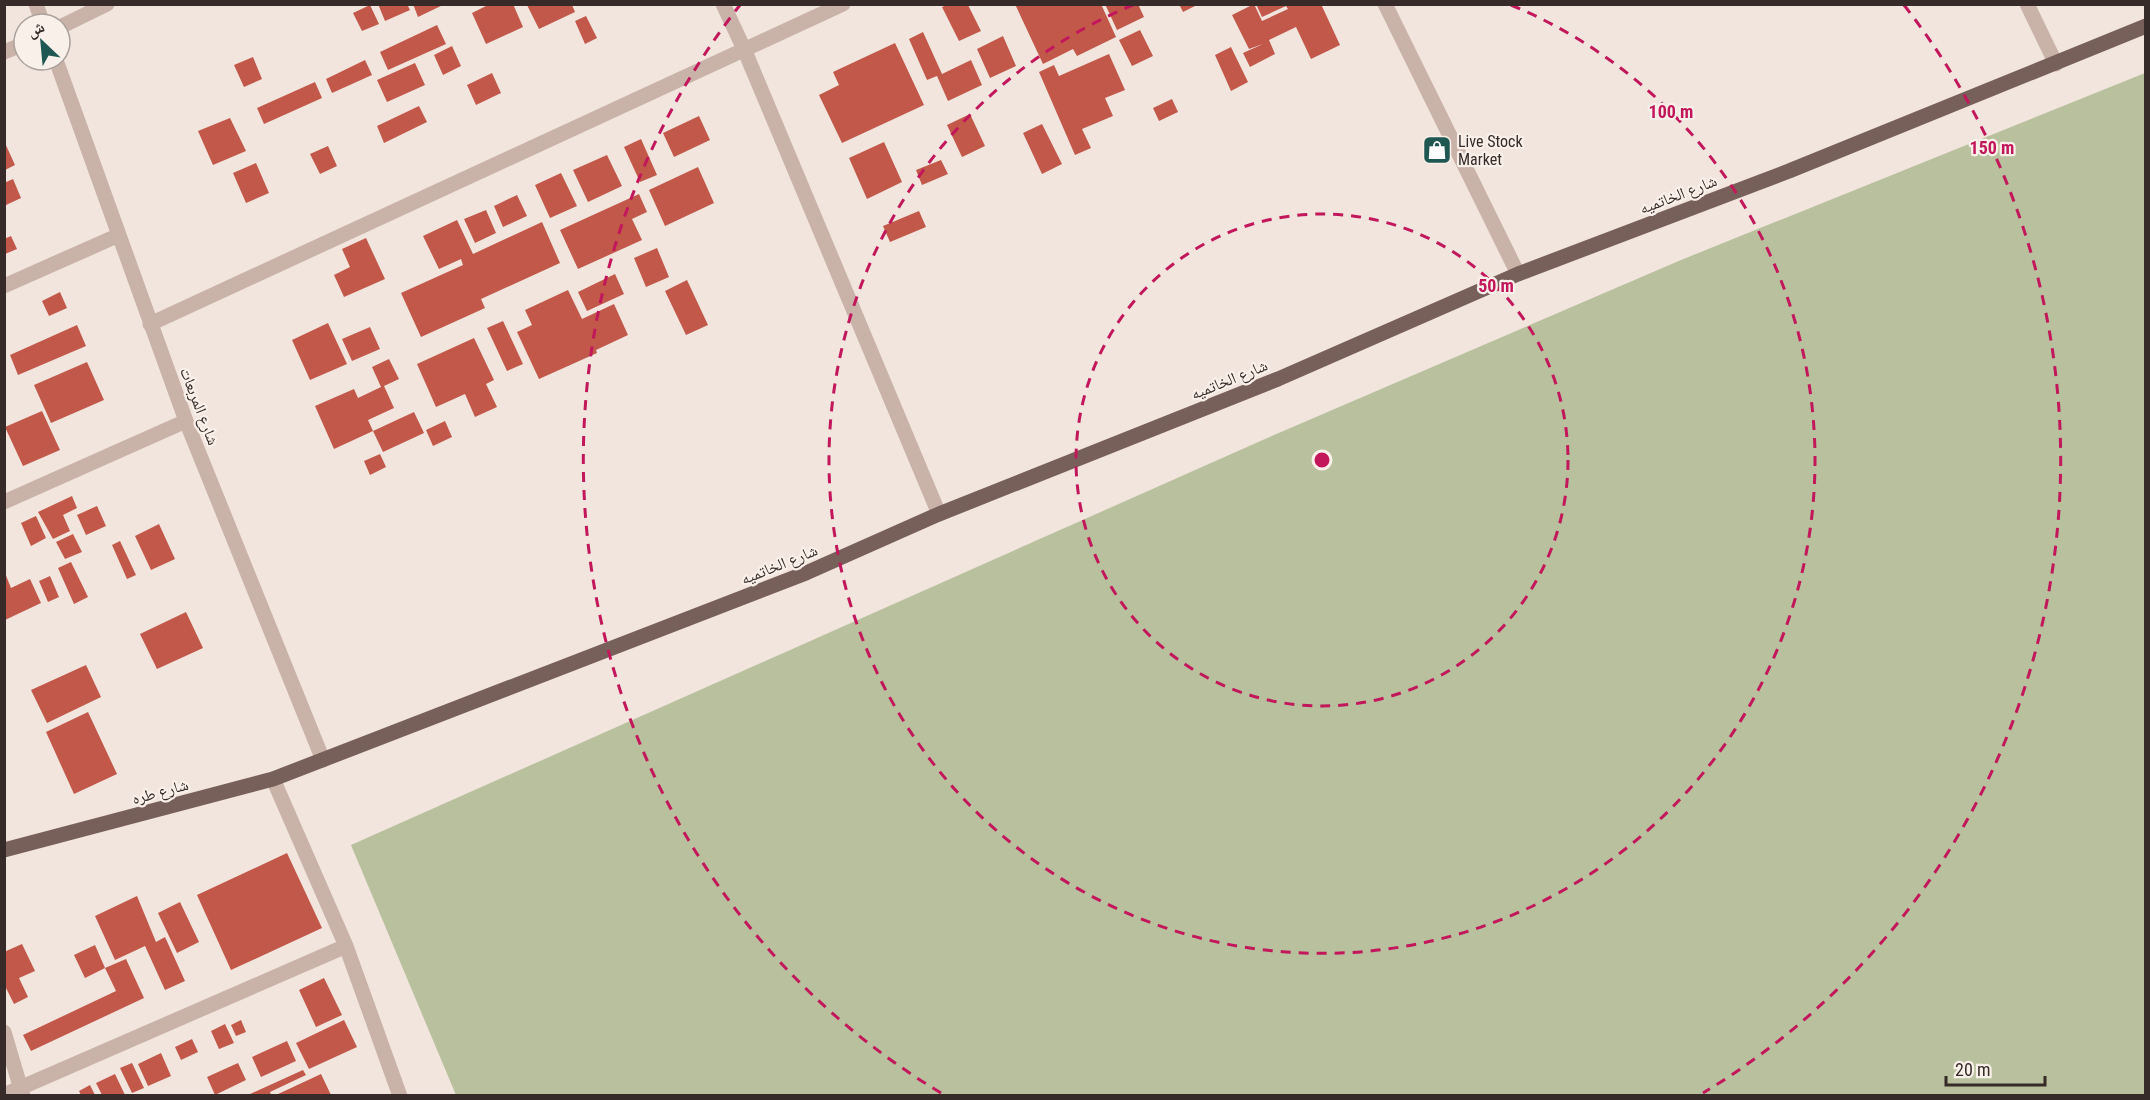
<svg xmlns="http://www.w3.org/2000/svg" width="2150" height="1100" font-family="'Roboto Condensed','Noto Naskh Arabic',sans-serif">
<rect width="100%" height="100%" fill="#f1e5dd"/>
<path fill="#b9c09d" d="M2145,73V1095H456L351,845L1265,439L1681,260Z"/>
<path fill="#c2584a" d="M378,4H407L410,10L385,21Z
M413,4H445L418,17Z
M490,4H513L523,27L486,44L472,13Z
M1015,4H1101L1116,37L1077,56L1073,49L1043,64Z
M1105,4H1138L1144,17L1117,30Z
M1179,4H1199L1183,12Z
M1254,4L1262,21L1288,9L1286,6L1262,17L1256,4H1321L1340,45L1311,59L1296,27L1269,40L1275,54L1250,67L1243,53L1263,44L1249,49L1232,15Z
M370,5L379,24L362,31L353,13Z
M527,5H572L575,12L539,29Z
M947,5H968L981,31L959,41L942,7Z
M586,16L597,38L585,44L575,21Z
M437,25L446,44L388,70L380,52Z
M1140,30L1153,56L1132,66L1119,40Z
M923,32L942,74L971,60L982,85L948,101L937,76L927,80L909,39Z
M1003,36L1016,66L990,78L977,49Z
M895,43L924,105L842,143L819,95L839,85L833,72Z
M452,46L461,66L443,75L434,55Z
M1231,47L1248,82L1231,91L1215,55Z
M1109,54L1125,90L1105,98L1113,116L1082,129L1091,148L1075,155L1039,72L1054,65L1059,76Z
M253,57L262,79L244,87L234,65Z
M365,60L372,75L332,93L326,79Z
M415,63L425,85L387,102L377,80Z
M492,73L501,93L476,105L467,85Z
M315,82L322,98L264,124L257,108Z
M1172,99L1178,112L1159,121L1153,108Z
M419,106L427,122L384,143L377,126Z
M970,114L985,146L962,157L947,125Z
M699,116L710,140L674,157L663,133Z
M230,118L246,151L213,165L198,131Z
M1042,124L1062,164L1042,174L1023,133Z
M641,139L657,175L640,182L624,147Z
M884,142L902,182L867,199L849,158Z
M5,143L15,165L5,170Z
M328,146L337,166L320,174L310,154Z
M607,155L622,186L588,202L573,170Z
M941,160L948,174L922,185L916,170Z
M256,163L269,193L246,203L233,173Z
M698,167L714,203L665,226L649,190Z
M561,173L577,206L550,218L535,185Z
M13,179L21,198L4,206V183Z
M639,194L647,212L632,219L642,240L578,269L560,230Z
M517,195L527,216L503,227L494,206Z
M486,210L496,233L475,243L464,219Z
M919,211L926,227L890,242L883,226Z
M457,220L473,254L542,222L560,263L481,299L485,308L421,337L401,293L463,265L461,259L439,269L423,236Z
M11,236L17,249L5,254L4,239Z
M366,238L385,279L344,297L334,275L350,267L342,249Z
M657,248L669,277L646,287L634,258Z
M615,274L624,294L587,311L578,292Z
M687,280L708,325L686,335L665,291Z
M568,290L582,319L614,304L628,335L596,350L597,353L539,379L517,332L532,325L525,310Z
M60,292L67,308L49,316L42,301Z
M503,321L523,364L507,371L487,328Z
M328,323L347,364L310,380L292,340Z
M77,325L86,346L18,375L10,355Z
M370,327L380,349L352,361L342,339Z
M474,338L494,380L486,384L497,407L475,417L465,394L436,407L417,364Z
M389,359L399,379L384,386L394,408L368,420L373,431L414,412L424,433L383,452L373,431L334,449L315,406L354,389L358,398L381,387L372,367Z
M87,362L104,400L51,423L34,385Z
M42,411L60,450L23,466L5,427Z
M445,421L452,437L433,446L426,430Z
M380,454L386,467L370,475L364,461Z
M72,496L77,508L63,515L70,531L53,539L38,512Z
M97,506L106,526L86,535L77,515Z
M36,516L46,538L31,546L21,523Z
M159,524L175,559L151,570L135,536Z
M73,534L82,552L65,559L56,542Z
M120,541L136,575L127,579L112,545Z
M71,562L88,597L74,604L58,568Z
M5,573L11,588L30,579L41,603L5,620Z
M50,576L59,597L48,602L39,581Z
M186,612L203,648L157,669L140,634Z
M86,665L101,697L47,723L31,690Z
M88,712L117,774L74,794L46,732Z
M287,853L322,928L231,970L197,895Z
M137,896L156,942L165,937L185,981L165,990L145,946L115,960L95,916Z
M180,902L199,942L177,953L158,913Z
M22,944L35,971L19,978L28,997L14,1004L4,984V952Z
M95,945L105,968L126,959L144,998L31,1051L23,1035L116,991L105,968L85,978L74,955Z
M324,978L342,1015L316,1027L299,990Z
M241,1020L246,1032L236,1036L231,1025Z
M344,1020L357,1047L309,1069L296,1043Z
M225,1024L234,1043L219,1049L211,1031Z
M192,1039L198,1052L181,1060L175,1047Z
M287,1041L296,1061L261,1077L252,1057Z
M161,1053L171,1076L148,1086L138,1064Z
M132,1063L144,1088L132,1093L120,1068Z
M238,1063L246,1080L215,1095L207,1077Z
M303,1070L306,1075L270,1092L271,1095H248Z
M115,1074L125,1095H102L96,1083Z
M321,1074L331,1095H276Z
M90,1085L95,1095H81L79,1091Z"/>
<g fill="none" stroke-linecap="round" stroke-linejoin="round">
<path stroke="#c9b3a9" stroke-width="15" d="M36,4L43,24
M723,4L744,49L939,514
M1385,4L1518,274
M2027,4L2056,64
M60,27L107,4
M4,52L24,44
M56,60L186,421L323,760
M4,286L119,235
M150,324L843,4
M4,502L186,421
M273,779L346,946L400,1096
M4,1032L23,1096
M4,1095L346,946"/>
<path stroke="#78605a" stroke-width="15" d="M4,850L273,779L806,573L939,514L1278,379L1518,274L1789,171L2146,26"/>
</g>
<g fill="none" stroke="#c2185b" stroke-width="3" stroke-dasharray="10 8">
<circle cx="1322" cy="460" r="246"/>
<path d="M1511 5A493 493 0 1 1 1133 5"/>
<path d="M941 1093A739 739 0 0 1 740 5M1904 5A739 739 0 0 1 1703 1093"/>
</g>
<defs>
<g id="shop-square" transform="scale(1.5)"><rect x="-9" y="-9" width="18" height="18" rx="4" fill="#1f5753" stroke="#f9f0e9"/><path d="M-5-2.5h2.3a2.7 3.5 0 0 1 5.4 0H5L5.5 6h-11ZM-1.5-2.5h3a1.5 2.3 0 0 0-3 0Z" fill="#fff"/></g>
</defs>
<g fill-rule="evenodd">
<use href="#shop-square" x="1437" y="150"/>
</g>
<g text-anchor="middle" stroke-width="4.5" stroke-linejoin="round" paint-order="stroke">
<g font-size="16" fill="#362b28" stroke="#f9f0e9" text-anchor="start">
<text x="1458" y="147">Live Stock<tspan x="1458" dy="18">Market</tspan></text>
</g>
<g font-size="16" fill="#362b28" stroke="#f9f0e9">
<text transform="translate(1678 194) rotate(-21)" y="6">شارع الخاتميه</text>
<text transform="translate(1229 379) rotate(-22)" y="6">شارع الخاتميه</text>
<text transform="translate(200 406) rotate(69)" y="6">شارع المربعات</text>
<text transform="translate(779 564) rotate(-22)" y="6">شارع الخاتميه</text>
<text transform="translate(160 791) rotate(-15)" y="6">شارع طره</text>
</g>
</g>
<circle cx="1322" cy="460" r="9" fill="#c2185b" stroke="#f9f0e9" stroke-width="3"/>
<g font-size="18" text-anchor="middle" font-weight="bold" fill="#c2185b" stroke="#f9f0e9" stroke-width="4.5" stroke-linejoin="round" paint-order="stroke">
<text x="1671" y="118">100 m</text>
<text x="1992" y="154">150 m</text>
<text x="1496" y="292">50 m</text>
</g>
<rect width="2150" height="1100" fill="none" stroke="#362b28" stroke-width="12"/>
<g transform="translate(42 42) rotate(334)"><circle r="28" fill="#f9f0e9" stroke="#aba19c" stroke-width="1.5"/>
<path d="M0-4.5L10 22L0 15L-10 22Z" fill="#1f5753"/>
<text y="-9" font-size="16" font-weight="bold" text-anchor="middle" fill="#362b28">ش</text>
</g>
<path d="M1946 1076v9h99v-9" fill="none" stroke="#362b28" stroke-width="3"/>
<text x="1955" y="1076" font-size="18" fill="#362b28" stroke="#f9f0e9" stroke-width="4.5" paint-order="stroke">20 m</text>
</svg>
